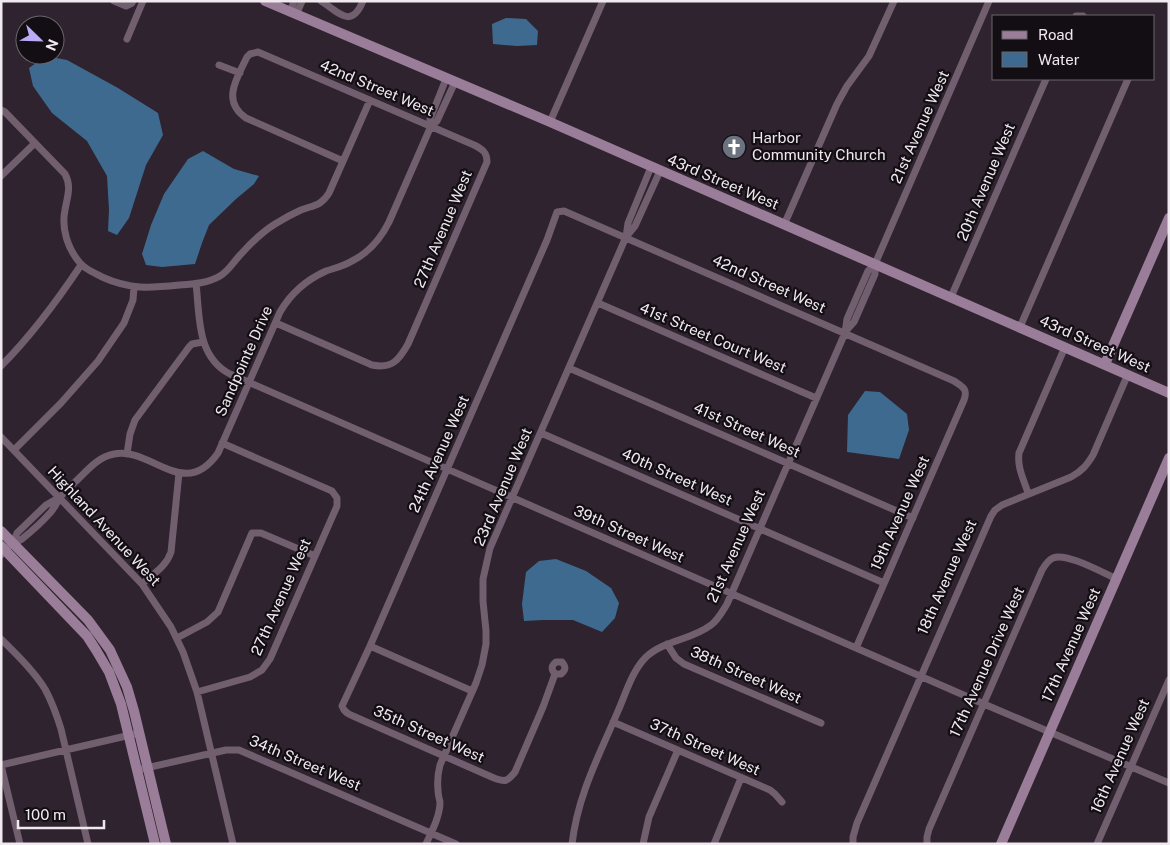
<svg xmlns="http://www.w3.org/2000/svg" width="1170" height="845" font-family="'Public Sans',sans-serif">
<rect width="100%" height="100%" fill="#2e232e"/>
<path fill="#3f6a90" d="M506,18L526,19L538,31L537,45L517,46L493,44L492,24Z
M46,56L67,60L118,88L158,113L163,135L146,165L129,218L117,235L108,231L109,210L107,176L87,141L52,113L33,86L29,68Z
M203,151L234,169L259,176L254,184L236,199L209,225L202,243L195,264L162,267L146,265L142,254L151,225L164,194L188,159Z
M865,391L880,392L907,414L909,430L899,459L847,452L848,415Z
M556,559L586,571L611,588L619,603L615,618L602,632L573,620H543L524,621L522,604L526,572L539,561Z"/>
<g fill="none" stroke-linecap="round" stroke-linejoin="round">
<path stroke="#715e6f" stroke-width="7" d="M114,1L126,6L132,3L133,1
M321,1C339,12 351,30 363,1
M290,12L294,1
M296,15L302,1
M1076,16H1083
M127,39L143,1
M219,65L240,73
M1,110L5,112L65,174C72,187 67,197 65,210C61,229 68,249 80,263C86,270 95,273 102,277C131,290 150,288 180,285C194,284 208,283 220,276C229,271 234,261 241,254C251,243 262,232 275,224C283,219 292,214 301,210C314,205 321,206 329,193L370,100
M550,122L603,1
M431,126L430,119L446,79
M1,176L35,143
M784,225L837,104L847,86L869,56L894,1
M626,237L635,226L660,171
M196,284C200,316 196,356 230,374L984,704L1169,783
M951,297L1046,79
M598,303L816,398
M276,323L372,365C392,369 399,360 408,344L487,162C487,152 482,149 474,145L258,52L250,54L247,57C237,78 221,101 246,118L343,161
M1020,327L1128,79
M845,332L854,322L875,274V264L989,1
M1,366C32,335 57,301 81,265
M569,368L913,518
M541,433L884,583
M1,437L142,584L171,627L183,652L197,692L233,844
M14,450L61,403L98,361L124,323L133,300L134,287
M127,454L130,434L135,420L189,347L192,344L203,342
M1028,493C1024,480 1017,468 1019,453L1065,347
M13,543L17,533L46,505L60,497
M1,555C5,551 8,547 12,544C16,542 19,541 22,539C32,531 42,522 50,513C55,508 57,501 61,496C65,492 70,487 74,483C86,472 97,457 114,454C151,446 184,502 218,453L280,312C291,293 306,280 326,271C335,268 344,266 352,261C368,253 381,238 389,222L431,126L437,121L455,82
M142,584C153,574 166,567 171,552L179,473
M177,638L207,622L218,612L252,533H261L315,556
M1,639C17,655 33,670 45,689C52,702 57,716 61,729L88,844
M667,644L676,658L684,664L821,723
M370,646L472,691
M555,674H561C566,670 566,667 562,662H556C551,666 551,669 555,674L543,707L515,772C507,782 505,782 494,778L353,716C348,714 344,712 342,706L370,646L547,240L557,212L564,211L954,381C963,387 968,389 964,400L856,648
M197,692L250,677L262,670L270,659L337,506V498L332,491L222,443
M613,722L770,790L775,794L782,802
M1,765L139,733
M1,765L20,844
M137,770L226,750H239L456,844
M426,844C432,831 440,816 440,802C439,798 438,794 438,790C437,781 438,773 440,765L476,683L482,665L486,644V631L483,601V579L490,548L626,237L628,223L651,167
M572,844C578,794 599,756 618,711C626,693 632,671 646,657C664,640 692,640 711,625C718,620 722,612 727,604L845,333L847,319L868,271L875,264
M643,844L649,817L678,750
M714,844L741,778
M853,844V837L857,823L991,516L995,510L1002,505L1071,477C1082,471 1087,465 1093,455L1128,374
M927,844V837L929,829L1042,570C1045,565 1048,560 1053,558C1066,552 1103,573 1117,579
M1097,844L1169,680"/>
<path stroke="#9a7d98" stroke-width="10" d="M265,1L550,122L1169,393
M1105,364L1169,218
M1,531L88,620L110,650L127,687L134,711L166,844
M1,546L87,636L96,650L109,672L121,704L155,844
M1001,844L1169,458"/>
</g>
<defs>
<g id="church-disc" transform="scale(1.25)"><circle r="9.5" fill="#6b7280" stroke="#130e13"/><path d="M-1.2-6h2.4v3.5h3.3v2.4h-3.3V6h-2.4V-.1h-3.3v-2.4h3.3Z" fill="#fff"/></g>
</defs>
<g fill-rule="evenodd">
<use href="#church-disc" x="734" y="147"/>
</g>
<g text-anchor="middle" stroke-width="4.5" stroke-linejoin="round" paint-order="stroke">
<g font-size="15" fill="#f0e9f0" stroke="#130e13">
<text transform="translate(377 88) rotate(23)" y="5">42nd Street West</text>
<text transform="translate(920 127) rotate(-66)" y="5">21st Avenue West</text>
<text transform="translate(723 182) rotate(23)" y="5">43rd Street West</text>
<text transform="translate(986 182) rotate(-67)" y="5">20th Avenue West</text>
<text transform="translate(443 229) rotate(-67)" y="5">27th Avenue West</text>
<text transform="translate(769 284) rotate(24)" y="5">42nd Street West</text>
<text transform="translate(713 338) rotate(23)" y="5">41st Street Court West</text>
<text transform="translate(1095 344) rotate(24)" y="5">43rd Street West</text>
<text transform="translate(244 361) rotate(-66)" y="5">Sandpointe Drive</text>
<text transform="translate(747 430) rotate(24)" y="5">41st Street West</text>
<text transform="translate(439 454) rotate(-66)" y="5">24th Avenue West</text>
<text transform="translate(677 477) rotate(24)" y="5">40th Street West</text>
<text transform="translate(503 487) rotate(-67)" y="5">23rd Avenue West</text>
<text transform="translate(900 513) rotate(-66)" y="5">19th Avenue West</text>
<text transform="translate(104 526) rotate(47)" y="5">Highland Avenue West</text>
<text transform="translate(629 534) rotate(24)" y="5">39th Street West</text>
<text transform="translate(736 546) rotate(-66)" y="5">21st Avenue West</text>
<text transform="translate(947 577) rotate(-66)" y="5">18th Avenue West</text>
<text transform="translate(281 597) rotate(-66)" y="5">27th Avenue West</text>
<text transform="translate(1071 645) rotate(-66)" y="5">17th Avenue West</text>
<text transform="translate(987 662) rotate(-66)" y="5">17th Avenue Drive West</text>
<text transform="translate(746 675) rotate(24)" y="5">38th Street West</text>
<text transform="translate(429 734) rotate(24)" y="5">35th Street West</text>
<text transform="translate(705 747) rotate(24)" y="5">37th Street West</text>
<text transform="translate(1120 756) rotate(-66)" y="5">16th Avenue West</text>
<text transform="translate(305 763) rotate(23)" y="5">34th Street West</text>
</g>
<g font-size="15" fill="#f0e9f0" stroke="#130e13" text-anchor="start">
<text x="752" y="143">Harbor<tspan x="752" dy="17">Community Church</tspan></text>
</g>
</g>
<rect width="1170" height="845" fill="none" stroke="#f0e9f0" stroke-width="5"/>
<rect x="992" y="15" width="162" height="65" fill="#130e13" stroke="#6b666b"/>
<rect x="1002" y="31" width="25" height="8" fill="#9a7d98" stroke="#6b666b"/>
<text x="1038" y="40" font-size="15" fill="#f0e9f0">Road</text>
<rect x="1002" y="52" width="25" height="15" fill="#3f6a90" stroke="#6b666b"/>
<text x="1038" y="65" font-size="15" fill="#f0e9f0">Water</text>
<g transform="translate(40 40) rotate(113)"><circle r="24" fill="#130e13" stroke="#6b666b"/>
<path d="M0-4L9 19L0 12L-9 19Z" fill="#bbaaf6"/>
<text y="-8" font-size="14" font-weight="bold" text-anchor="middle" fill="#f0e9f0">N</text>
</g>
<path d="M18 820v8h86v-8" fill="none" stroke="#f0e9f0" stroke-width="2.5"/>
<text x="25" y="820" font-size="15" fill="#f0e9f0" stroke="#130e13" stroke-width="4" paint-order="stroke">100 m</text>
</svg>
